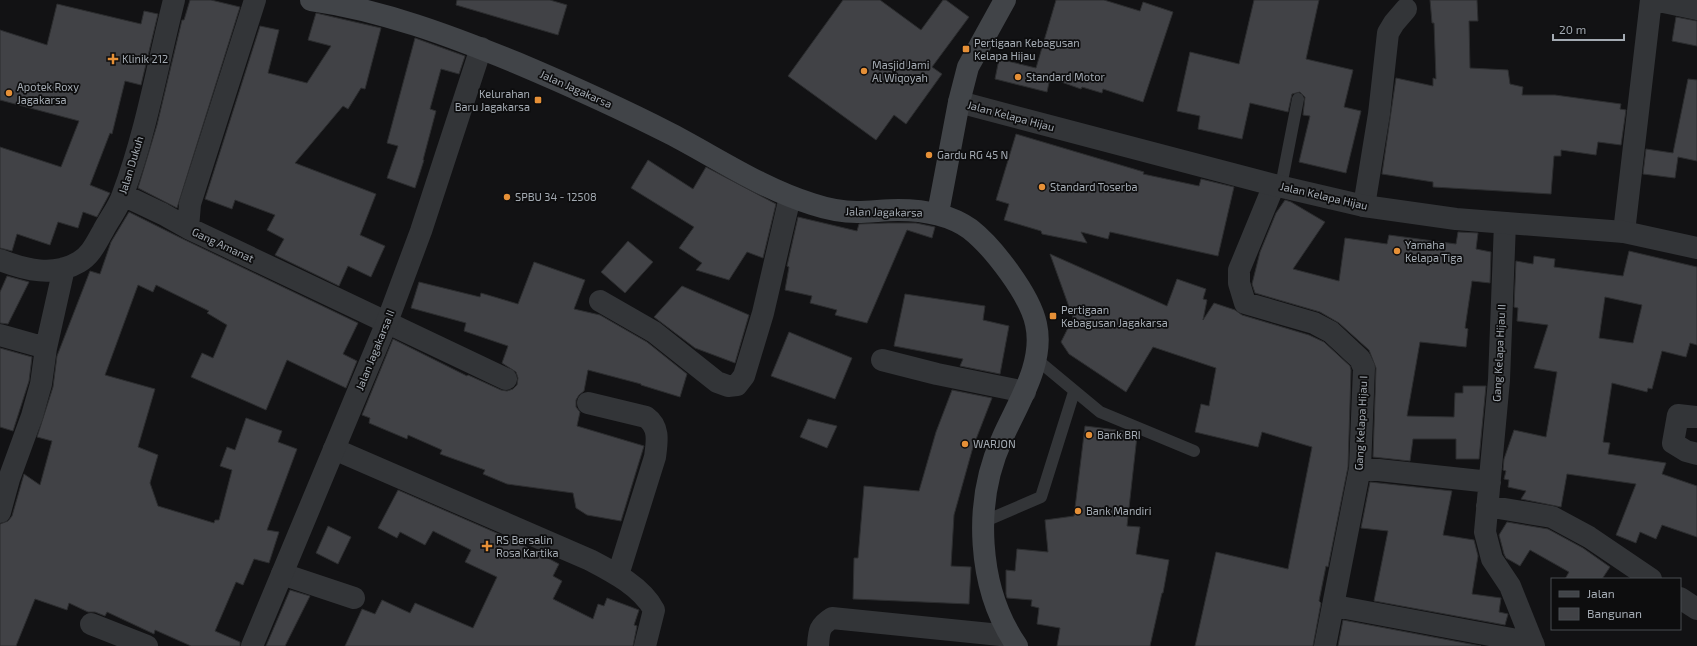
<svg xmlns="http://www.w3.org/2000/svg" width="1697" height="646" font-family="'Exo 2',sans-serif">
<rect width="100%" height="100%" fill="#121214"/>
<path fill="#414246" stroke="#2c2d2f" fill-rule="evenodd" d="M190,0H211L240,7L177,208L138,188L157,125L182,20H184Z
M457,0H550L567,5L558,35L456,5Z
M843,0H880L921,30L943,0H946L969,17L932,67L942,74L906,124L894,115L876,140L788,76Z
M1056,0H1104L1140,11L1143,2L1173,12L1143,102L1103,89L1102,93L1082,87L1081,89L1050,78L1047,92L995,79L999,59L1036,68Z
M1254,0H1319L1306,59L1353,70L1344,107L1361,111L1346,173L1299,162L1310,116L1303,115L1305,97L1300,92L1292,94L1288,112L1250,103L1242,139L1198,129L1200,116L1177,111L1190,52L1239,64Z
M1430,0H1477L1478,21H1469L1470,68L1508,70L1510,84L1523,87L1522,95H1555L1621,104L1620,109L1626,110L1621,145L1598,142L1596,155L1561,150V156H1554L1551,194L1433,187V182L1382,174L1396,78L1433,86V78L1436,79L1434,23H1432Z
M57,4L141,24L144,11L158,14L141,85L125,81L112,134L110,133L90,185L110,193L103,206L97,217L83,212L78,228L58,222L50,245L17,234L12,251L0,248V147L61,167L79,121L0,100V30L47,45Z
M316,13L381,28L365,89L361,88L348,109L343,106L295,163L376,194L360,235L385,246L371,277L348,266L339,286L275,255L284,239L267,230L275,215L235,200L232,209L205,199L260,26L279,30L268,73L307,83L331,46L308,40Z
M1676,17L1697,21V46L1672,41Z
M415,38L465,56L459,74L441,69L430,109L436,111L423,160H424L415,188L387,178L398,146L387,143Z
M1688,79L1697,80V161L1678,157L1675,178L1643,174L1646,149L1673,153Z
M1016,134L1144,172L1143,174L1199,186L1201,179L1234,187L1218,256L1110,232L1108,239L1081,232L1087,243L1042,234L1041,231L1004,220L1009,204L996,200Z
M648,160L693,189L706,167L776,204L763,258L747,252L729,280L696,270L702,263L679,248L694,227L631,188Z
M1285,200L1291,202L1325,222L1293,269L1339,281L1345,238L1387,244L1389,235L1456,244L1458,232L1478,233L1476,249L1491,252L1490,283L1472,281L1465,328L1468,329L1466,347L1420,342L1407,416L1454,417L1455,393H1463V386H1486L1479,459H1456V439H1413L1410,461L1373,457L1376,368L1369,350L1339,323L1320,312L1255,293L1252,284L1260,252L1276,213Z
M129,212L183,239L358,323L343,354L357,361L346,388L287,360L266,410L191,377L202,353L213,358L227,325L207,313L209,311L156,285L153,292L138,285L105,375L155,389L138,447L158,455L150,483L158,506L214,523L215,520H219L232,470L220,466L227,447L235,450L246,418L282,431L278,442L297,449L267,530L279,532L269,563L254,559L243,585L236,582L215,631L240,642V646H191L155,630L154,634L107,612L105,616L95,612H88L69,603L67,610L35,599L16,646H0V524L8,521L12,516L24,474L40,485L52,441L37,437L53,387L57,356L90,271L100,274L111,242Z
M798,217L857,231L859,224L888,223H916L935,227L932,238L907,230L867,323L835,315L837,310L810,303L812,296L785,290L789,267L787,266Z
M628,241L653,262L625,293L601,272Z
M1629,251L1697,267V345L1690,343L1686,357L1662,351L1652,389L1648,388L1647,392L1612,383L1603,442L1610,443L1608,454L1666,463L1662,474L1697,486V537L1662,525L1656,539L1640,532L1636,543L1616,535L1636,484L1567,474L1561,507L1521,499L1526,491L1508,487L1509,480L1504,479L1506,471L1503,470L1504,459L1514,430L1546,437L1557,372L1534,368L1548,325L1517,321L1518,308L1514,307L1516,261L1533,264L1534,256L1555,259L1554,267L1623,276ZM1605,297L1642,305L1633,343L1599,338Z
M1050,254L1167,306L1177,279L1206,289L1203,299L1207,300L1203,320L1214,303L1235,310L1242,315L1309,335L1324,342L1350,366L1351,370L1348,467L1328,567L1326,566L1319,601L1321,603L1313,646H1195L1216,552L1288,569L1312,447L1262,432L1258,447L1195,432L1201,404L1209,406L1216,368L1153,347L1126,392L1069,354L1061,342L1073,318Z
M534,262L585,280L574,309L600,315L647,342L687,374L680,397L641,385V384L588,370L584,391L579,395L576,400V407L580,412L577,426L644,446L621,521L587,515L576,508L573,493L507,484L483,474L485,470L440,454L442,450L408,435L407,439L369,423L370,418L362,415L393,339L467,376L468,375L501,390L507,391L513,389L517,385L518,378L516,372L502,363L508,346L464,331L466,323L411,308L419,282L480,297L481,293L518,304Z
M7,276L29,282L8,324L0,323V292Z
M682,286L749,315L735,363L695,348L654,317Z
M905,294L985,306L983,320L1009,326L1000,374L960,366L963,359L894,346Z
M789,332L852,358L835,399L771,376Z
M0,348L32,357L29,381L13,431L0,427Z
M952,390L992,398L973,447L954,515L951,566L971,567L969,604L853,599L854,558H858L864,486L919,491L936,432Z
M808,419L837,426L827,448L800,437Z
M1085,426L1125,431L1137,436L1127,526L1140,527L1136,554L1169,560L1163,593H1162L1150,646H1057L1060,628L1037,624L1039,608L1031,606L1032,600L1007,598L1006,594V570L1015,571L1017,549L1048,552L1045,520L1074,516Z
M1370,482L1452,491L1443,535L1474,540L1478,556L1472,594L1501,598L1499,612L1508,614L1505,625L1374,601L1388,531L1361,528Z
M398,490L515,541L559,564L553,576L562,581L553,599L593,619L598,604L604,606L607,598L639,610L634,625L637,626L633,646H345L362,609L375,614L382,600L410,613L415,603L473,628L497,577L465,562L471,550L433,531L425,545L400,532L397,538L378,528Z
M1507,522L1548,529L1583,548L1610,567L1602,579H1565L1569,572L1530,550L1520,566L1506,558L1504,554L1499,535Z
M328,526L351,537L338,564L316,553Z
M290,590L310,596L285,646H266Z
M1343,620L1481,646H1338Z"/>
<g fill="none" stroke-linecap="round" stroke-linejoin="round">
<path stroke="#333538" stroke-width="12" d="M1281,186L1298,99
M1035,358L1100,412L1194,451
M983,522L1041,497L1074,392"/>
<path stroke="#333538" stroke-width="22" d="M1654,0L1697,9
M1274,185L1239,270V283L1245,303L1314,323L1331,332L1360,359L1364,368L1360,468L1325,646
M123,195L163,214L188,228L506,379
M1364,206L1379,114L1388,33L1394,23L1406,9
M1505,223L1499,380L1485,532L1492,559L1510,586L1534,646
M188,228L190,204L255,0
M1624,232L1651,0
M0,260C25,270 54,277 79,262C91,255 96,243 103,231C109,219 119,207 123,194C146,133 158,63 174,0
M600,301L654,332L717,382L728,386L737,385L744,376L763,313L790,197
M0,335L46,348
M882,360L937,374L1025,392
M588,403L646,417C660,427 657,442 655,457L618,575
M1697,417L1678,415L1673,443L1686,451L1697,454
M334,449L590,560C613,572 642,587 654,610L645,646
M1360,468L1490,482
M1487,506L1552,517L1589,537L1651,579
M0,512L9,479L32,416L41,384L46,348L64,268
M282,574L354,598
M1680,598L1697,609
M1335,606L1533,643
M91,624L147,646
M818,646C819,631 819,626 832,618L1010,636"/>
<path stroke="#333538" stroke-width="22" d="M959,102L1274,185L1364,206L1456,219L1624,232L1697,248
M252,646L387,322L421,231L481,48"/>
<path stroke="#414448" stroke-width="22" d="M311,0C382,10 451,36 517,63C569,85 620,108 671,134C717,158 761,188 812,204C827,209 841,212 857,212C871,212 884,210 898,210C923,210 949,214 970,229C993,247 1030,295 1036,324C1045,364 1017,404 1002,439C973,502 977,588 1017,646
M938,213L959,102L968,67L1005,0"/>
</g>
<g fill="#e69037" stroke="#0d0d0e" stroke-width="1.5">
<rect x="962" y="45" width="8" height="8" rx="2"/>
<path d="M111 53h4v4h4v4h-4v4h-4v-4h-4v-4h4z"/>
<circle cx="864" cy="71" r="4"/>
<circle cx="1018" cy="77" r="4"/>
<circle cx="9" cy="93" r="4"/>
<rect x="534" y="96" width="8" height="8" rx="2"/>
<circle cx="929" cy="155" r="4"/>
<circle cx="1042" cy="187" r="4"/>
<circle cx="507" cy="197" r="4"/>
<circle cx="1397" cy="251" r="4"/>
<rect x="1049" y="312" width="8" height="8" rx="2"/>
<circle cx="1089" cy="435" r="4"/>
<circle cx="965" cy="444" r="4"/>
<circle cx="1078" cy="511" r="4"/>
<path d="M485 540h4v4h4v4h-4v4h-4v-4h-4v-4h4z"/>
</g>
<g text-anchor="middle" stroke-width="3.5" stroke-linejoin="round" paint-order="stroke">
<g font-size="11" fill="#a4abb3" stroke="#0d0d0e" text-anchor="start">
<text x="974" y="47">Pertigaan Kebagusan<tspan x="974" dy="13">Kelapa Hijau</tspan></text>
<text x="122" y="63">Klinik 212</text>
<text x="872" y="69">Masjid Jami<tspan x="872" dy="13">Al Wiqoyah</tspan></text>
<text x="1026" y="81">Standard Motor</text>
<text x="17" y="91">Apotek Roxy<tspan x="17" dy="13">Jagakarsa</tspan></text>
<text x="530" y="98" text-anchor="end">Kelurahan<tspan x="530" dy="13">Baru Jagakarsa</tspan></text>
<text x="937" y="159">Gardu RG 45 N</text>
<text x="1050" y="191">Standard Toserba</text>
<text x="515" y="201">SPBU 34 - 12508</text>
<text x="1405" y="249">Yamaha<tspan x="1405" dy="13">Kelapa Tiga</tspan></text>
<text x="1061" y="314">Pertigaan<tspan x="1061" dy="13">Kebagusan Jagakarsa</tspan></text>
<text x="1097" y="439">Bank BRI</text>
<text x="973" y="448">WARJON</text>
<text x="1086" y="515">Bank Mandiri</text>
<text x="496" y="544">RS Bersalin<tspan x="496" dy="13">Rosa Kartika</tspan></text>
</g>
<g font-size="11" fill="#a4abb3" stroke="#0d0d0e">
<text transform="translate(576 89) rotate(24)" y="4">Jalan Jagakarsa</text>
<text transform="translate(1011 116) rotate(15)" y="4">Jalan Kelapa Hijau</text>
<text transform="translate(131 165) rotate(-73)" y="4">Jalan Dukuh</text>
<text transform="translate(1324 196) rotate(13)" y="4">Jalan Kelapa Hijau</text>
<text transform="translate(884 212) rotate(1)" y="4">Jalan Jagakarsa</text>
<text transform="translate(223 245) rotate(25)" y="4">Gang Amanat</text>
<text transform="translate(375 350) rotate(-68)" y="4">Jalan Jagakarsa II</text>
<text transform="translate(1499 353) rotate(-87)" y="4">Gang Kelapa Hijau II</text>
<text transform="translate(1361 423) rotate(-87)" y="4">Gang Kelapa Hijau I</text>
</g>
</g>
<rect x="1551" y="578" width="130" height="52" fill="#0d0d0e" stroke="#494c50"/>
<rect x="1559" y="591" width="20" height="6" fill="#414448" stroke="#494c50"/>
<text x="1587" y="598" font-size="12" fill="#a4abb3">Jalan</text>
<rect x="1559" y="608" width="20" height="12" fill="#414246" stroke="#494c50"/>
<text x="1587" y="618" font-size="12" fill="#a4abb3">Bangunan</text>
<path d="M1553 34v6h71v-6" fill="none" stroke="#a4abb3" stroke-width="2"/>
<text x="1559" y="34" font-size="12" fill="#a4abb3" stroke="#0d0d0e" stroke-width="3" paint-order="stroke">20 m</text>
</svg>
